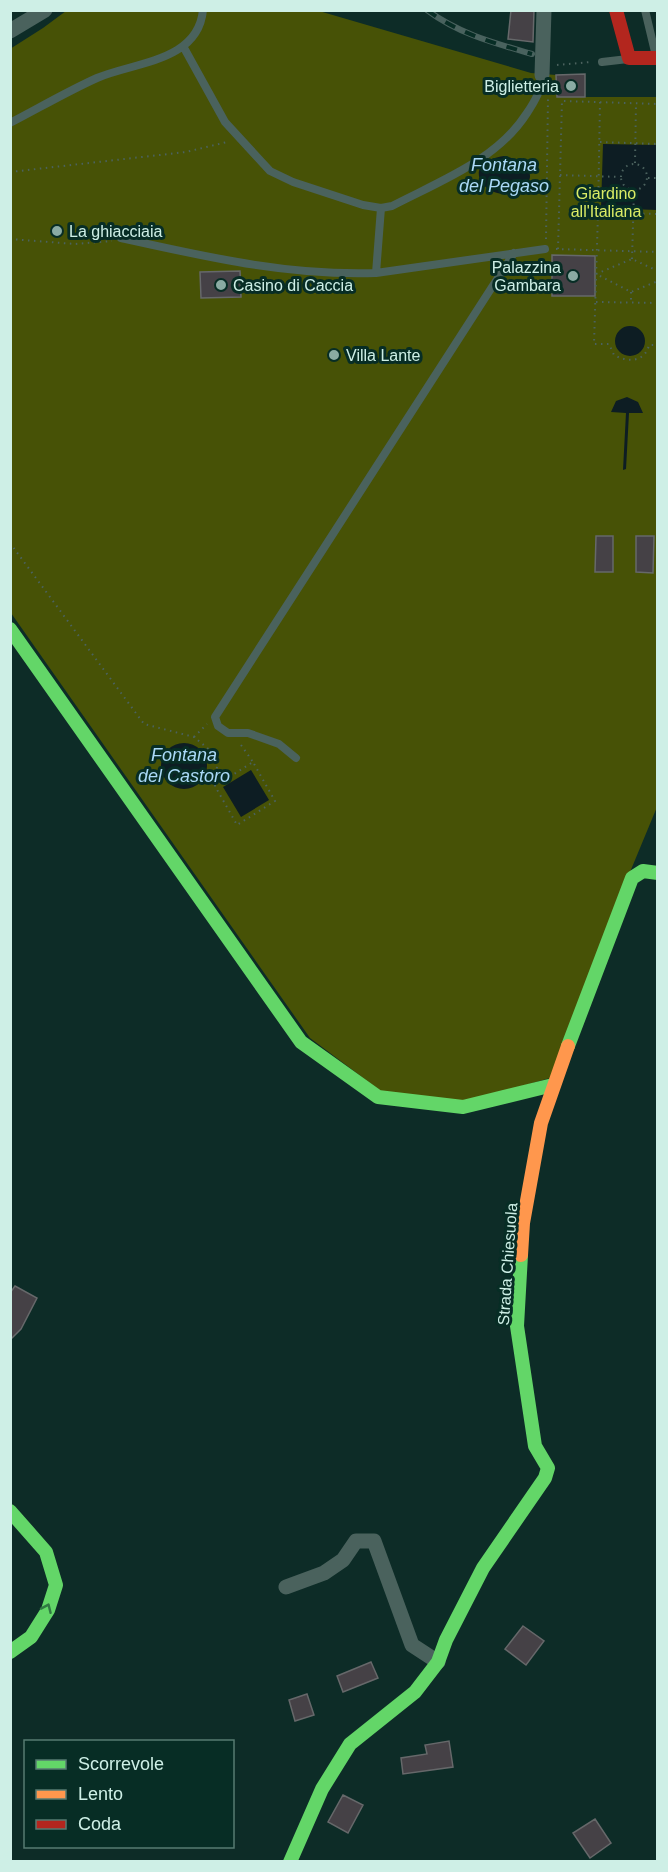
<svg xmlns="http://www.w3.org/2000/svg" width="668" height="1872" font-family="Arial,sans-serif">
<rect width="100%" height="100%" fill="#0d2c27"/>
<path fill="#475206" d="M66,11H319L531,73L556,75L557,97H657V807L601,942L550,1078L462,1103L382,1092L310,1038L11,613L10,49L43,28Z"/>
<path fill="#0d1d23" d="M603,144L657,145V210L601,208Z
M504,156C520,159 543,174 521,189C492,209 452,164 504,156Z
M615 341a15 15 0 1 1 30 0a15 15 0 1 1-30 0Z
M627,397L638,402L643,413H629L626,469L623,470L626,413L611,412L616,401Z
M161 766a23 23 0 1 1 46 0a23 23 0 1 1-46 0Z
M251,770L269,800L241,817L223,787Z"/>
<path fill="#454146" stroke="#66686a" stroke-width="1.5" d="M511,10H534L533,42L508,39Z
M585,74V97H557L556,75Z
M552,255L595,256V296H552Z
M240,271L241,297L201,298L200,272Z
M596,536H613V572H595Z
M636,536H654L653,573L636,572Z
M15,1286L37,1298L21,1329L10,1340V1293Z
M523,1626L544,1641L526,1665L505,1649Z
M371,1662L378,1678L343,1692L337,1676Z
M307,1694L314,1715L295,1721L289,1700Z
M449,1741L453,1767L403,1774L401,1758L427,1754L425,1745Z
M343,1795L363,1805L348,1833L328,1822Z
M595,1819L611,1843L590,1858L573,1833Z"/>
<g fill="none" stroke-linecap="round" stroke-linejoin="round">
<path stroke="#4b625e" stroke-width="2" stroke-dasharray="1.5 4.5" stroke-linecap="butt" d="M557,65L591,62
M600,102L598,213L658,214
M600,142L658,144
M635,163L636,103
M621 177a13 13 0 1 1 26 0a13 13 0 1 1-26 0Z
M10,172L186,152L227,142
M560,175L620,177
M648,178H658
M598,213L594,344H609L614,355C628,363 645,362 649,345H658
M10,239L75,244L112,241
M546,239L548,98
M556,249L658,252
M558,249L562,101L658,104
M632,259L634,190
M658,271L632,259L596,274L631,292L658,281
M631,292V303
M596,302L658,303
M658,524V570
M10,543L144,724L194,737L218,757L215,786L237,825L275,801L253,762L215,786
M194,737L207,724
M241,745L253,762"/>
<path stroke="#4a625d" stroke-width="8" d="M645,10L656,56
M183,46L225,122L270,171L293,182L363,205L381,208
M602,62L628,59
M10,123C39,108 68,91 97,78C134,62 198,62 203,10
M121,238C207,257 288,276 376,273L381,208L392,206C440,181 497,160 527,113C535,101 542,89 542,75
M376,273L545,249
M296,758L279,744L248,733H228L218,726L215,717L514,253"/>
<path stroke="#4a625d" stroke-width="15" d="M10,31L45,10
M542,75L544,10
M286,1587L324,1573L343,1560L356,1541H374L412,1645L438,1662"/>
<path stroke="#63d668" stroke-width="14" d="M10,629L301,1042L378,1097L463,1107L553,1085
M568,1046L632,878L643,871L658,873
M10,1511L46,1552L56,1585L48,1610L31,1637L10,1652
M290,1862L322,1789L350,1744L415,1692L438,1662L446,1640L483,1568L545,1478L548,1468L535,1446L517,1326L521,1255"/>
<path stroke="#ff974d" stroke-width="14" d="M521,1255L523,1223L541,1123L568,1046"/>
<path stroke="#b3261e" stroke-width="14" d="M616,10L629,58H658"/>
<g stroke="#49625e" stroke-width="6">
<path id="rail" d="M427,10C459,34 494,43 532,54"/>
</g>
<use href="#rail" stroke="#072d25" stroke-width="4" stroke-dasharray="11" stroke-linecap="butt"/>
</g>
<defs><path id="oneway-chevron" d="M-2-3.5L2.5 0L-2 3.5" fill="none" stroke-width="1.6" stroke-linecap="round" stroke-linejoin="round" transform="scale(1.5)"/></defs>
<use stroke="#307943" href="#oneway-chevron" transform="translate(47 1608) rotate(-66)"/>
<g fill="#8aaba3" stroke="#072d25" stroke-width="2">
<circle cx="571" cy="86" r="6"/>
<circle cx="57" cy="231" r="6"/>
<circle cx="573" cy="276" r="6"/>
<circle cx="221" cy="285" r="6"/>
<circle cx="334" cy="355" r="6"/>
</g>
<g text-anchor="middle" stroke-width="6" stroke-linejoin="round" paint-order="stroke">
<g font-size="16" fill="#ceefe6" stroke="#072d25" text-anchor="start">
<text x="559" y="92" text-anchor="end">Biglietteria</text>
<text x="69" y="237">La ghiacciaia</text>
<text x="561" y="273" text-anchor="end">Palazzina<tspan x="561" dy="18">Gambara</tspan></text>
<text x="233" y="291">Casino di Caccia</text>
<text x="346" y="361">Villa Lante</text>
</g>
<g font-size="16" fill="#daec65" stroke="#072d25">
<text x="606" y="199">Giardino<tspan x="606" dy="18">all'Italiana</tspan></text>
</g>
<g font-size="16" fill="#ceefe6" stroke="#072d25">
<text transform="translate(507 1264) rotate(-86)" y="6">Strada Chiesuola</text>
</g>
<g font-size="18" font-style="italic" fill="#aad9f7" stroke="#072d25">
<text x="504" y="171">Fontana<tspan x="504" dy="21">del Pegaso</tspan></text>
<text x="184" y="761">Fontana<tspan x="184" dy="21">del Castoro</tspan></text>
</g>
</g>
<rect width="668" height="1872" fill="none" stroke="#ceefe6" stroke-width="24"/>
<rect x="24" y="1740" width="210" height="108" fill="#072d25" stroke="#577b72" stroke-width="1.5"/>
<rect x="36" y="1760" width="30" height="9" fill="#63d668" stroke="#577b72" stroke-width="1.5"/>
<text x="78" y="1770" font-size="18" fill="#ceefe6">Scorrevole</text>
<rect x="36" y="1790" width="30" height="9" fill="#ff974d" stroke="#577b72" stroke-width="1.5"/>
<text x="78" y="1800" font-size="18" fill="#ceefe6">Lento</text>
<rect x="36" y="1820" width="30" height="9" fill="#b3261e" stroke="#577b72" stroke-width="1.5"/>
<text x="78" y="1830" font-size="18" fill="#ceefe6">Coda</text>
</svg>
